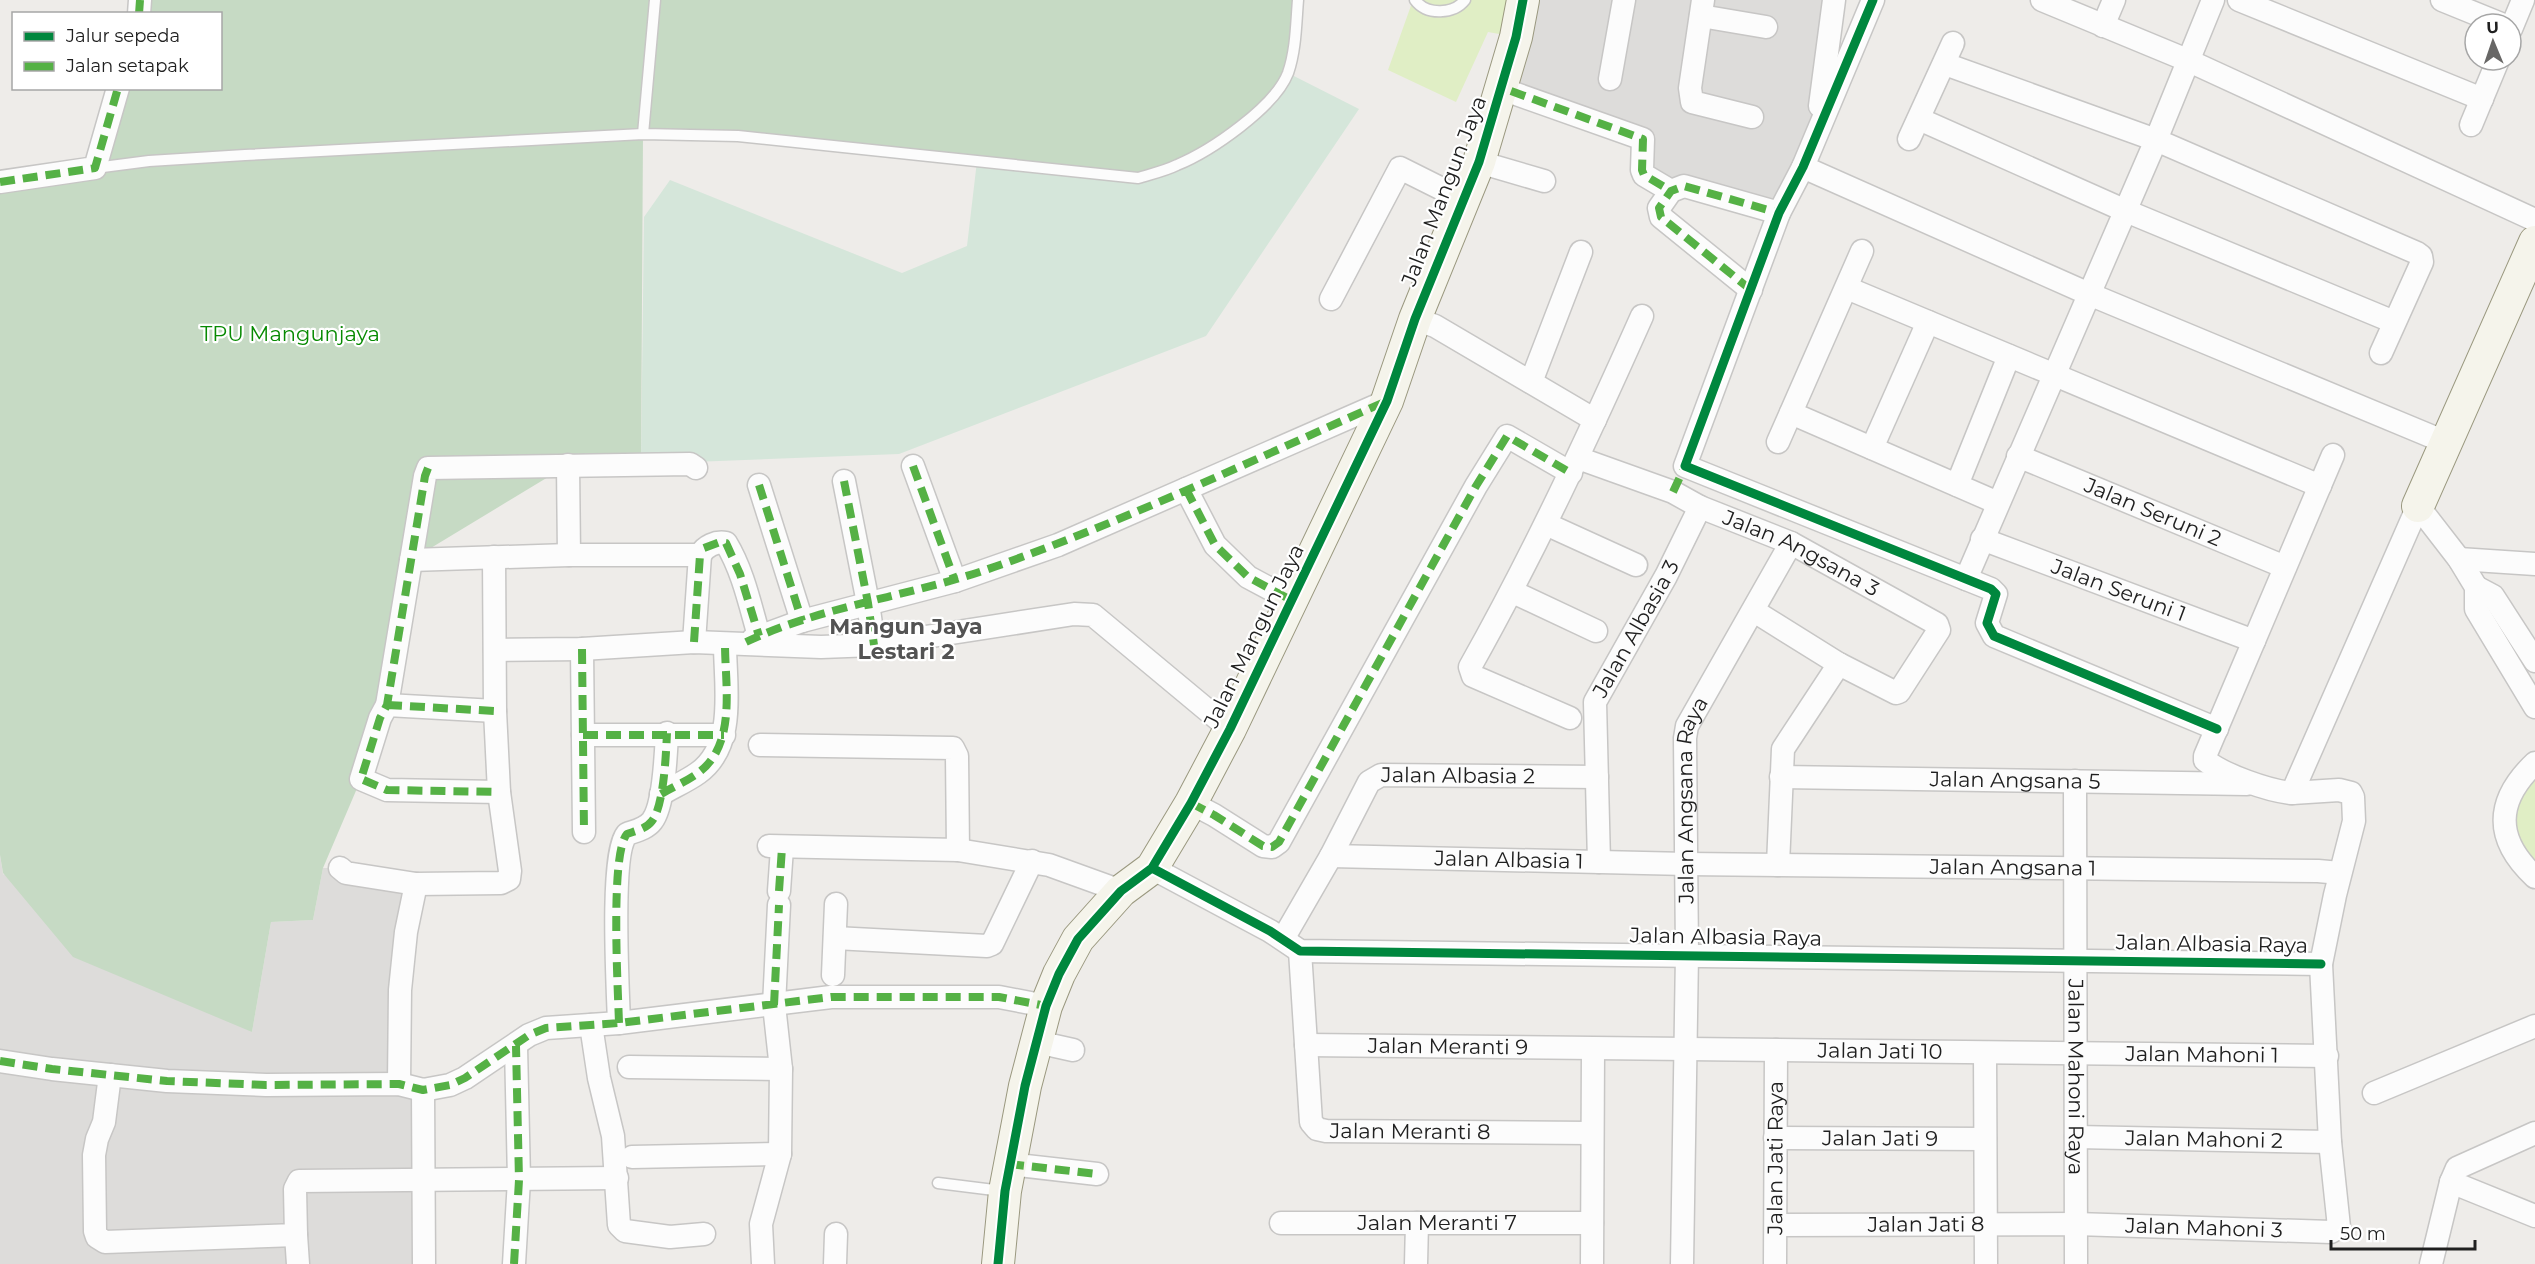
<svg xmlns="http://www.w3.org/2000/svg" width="2535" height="1264" font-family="Montserrat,sans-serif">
<rect width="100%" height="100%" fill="#eeece9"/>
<path fill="#dddcda" d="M1523,0H1834L1816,138L1779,213L1644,175V144L1511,91Z
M0,855L3,874L252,1032L271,922L313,920L323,868H340L416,884L399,1083L423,1090L424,1264H0Z"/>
<path fill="#e0eec5" d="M1413,0H1523L1516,37L1488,32L1456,102L1388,70Z
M2535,763V877L2519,862L2508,799Z"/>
<path fill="#d5e6da" d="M1288,73L1359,109L1206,336L899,454L641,464L644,217L670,180L902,273L967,246L977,161Z"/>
<path fill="#c6dac4" d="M140,0H1298L1288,73L1232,134L1138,178L738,136L643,134L641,464L568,465L411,560L361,779L323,868L313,920L271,922L252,1032L73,957L3,873L0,855V180L99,163L119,89L220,88V14L139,13Z"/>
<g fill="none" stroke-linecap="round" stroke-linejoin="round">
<g stroke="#c7c6c5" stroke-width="13">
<path id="lane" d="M1415,0C1427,16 1454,14 1465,0
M643,134L655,0
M95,168L149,161L245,155L643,134L738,136L1138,178C1151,174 1165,171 1177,165C1211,151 1275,107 1288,73C1296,50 1296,24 1298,0
M938,1183L1002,1191"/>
</g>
<g stroke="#c7c6c5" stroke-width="25">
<g id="street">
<path d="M1703,0L1690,88L1692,102L1752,117"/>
<path d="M1873,0L1803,167L1779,213L1685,466L1991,589L1996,594L1987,623L1994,636L2217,729"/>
<path d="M2042,0L2187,60L2535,220"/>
<path d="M2239,0L2482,99"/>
<path d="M2442,0L2501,24"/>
<path d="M139,14L140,0"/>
<path d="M1701,16L1766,27"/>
<path d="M2103,26L2114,0"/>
<path d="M2511,29L2523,0"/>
<path d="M1945,64L2156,140L2417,253L2421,256L2422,262L2381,353"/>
<path d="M1610,79L1624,0"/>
<path d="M1502,89L1643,139L1642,170L1644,175L1671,191"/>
<path d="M1820,106L1834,0"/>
<path d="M1919,119L2126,211L2394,322"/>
<path d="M2471,125L2498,60"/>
<path d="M1909,139L1953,43"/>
<path d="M1479,162L1544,181"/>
<path d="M1803,167L2089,294L2445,442"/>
<path d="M0,182L95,168L118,88"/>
<path d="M1847,288L2320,486"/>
<path d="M1751,290L1661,217L1659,208L1671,191L1684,186L1779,213"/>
<path d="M1331,299L1400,168L1464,200"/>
<path d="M1415,319L1435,326L1595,420"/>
<path d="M1531,382L1581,252"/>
<path d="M1791,413L1998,503"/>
<path d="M1778,442L1862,251"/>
<path d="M1872,448L1928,322"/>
<path d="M2333,455L2205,756V760C2223,775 2269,791 2292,793L2418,506L2459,559L2476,587V609L2535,707"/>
<path id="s1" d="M2018,456L2285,567"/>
<path id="s2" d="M1578,458L1673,492L1700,507L1791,543L1937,624L1939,630L1899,692L1896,693L1839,664L1754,611"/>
<path d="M568,465L569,555"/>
<path d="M913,466L955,581"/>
<path d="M844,481L868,603L874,645"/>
<path d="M759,485L802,621"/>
<path d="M1957,485L2009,356"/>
<path d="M1186,489L1215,545L1248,577L1291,600"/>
<path d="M1546,524L1636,565"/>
<path id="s3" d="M1982,539L2254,641"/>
<path d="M2459,559L2535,564"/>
<path d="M411,560L569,555H700C705,546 716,541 726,543C743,571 750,605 759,636"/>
<path d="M1966,579L2156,140L2213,0"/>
<path d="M2476,587L2493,596L2535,661"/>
<path d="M1513,592L1596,631"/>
<path d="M753,639L802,621L955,581L1058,545L1387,401"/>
<path d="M694,642L700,555"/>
<path d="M582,649L584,832"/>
<path d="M495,650L582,649L694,642L821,647L874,645L1074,614L1093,615L1230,729"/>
<path d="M387,705L495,711"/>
<path d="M1570,718L1473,676L1470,667C1534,553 1589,435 1642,316"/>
<path d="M583,735H724"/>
<path d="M760,745L953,748L957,756L958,850"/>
<path d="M2535,763C2495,801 2494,839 2535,877"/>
<path id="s4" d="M1781,777L2247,784"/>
<path id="s5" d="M2075,781L2076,1264"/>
<path d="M499,792L387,790L361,779L380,718L387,705L425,476L428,468L690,464L696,468"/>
<path d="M661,794C673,787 687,781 698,773C737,745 725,686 725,644"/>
<path d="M1191,803L1214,815L1263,846L1272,847L1279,842L1476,486L1507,436L1571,473"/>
<path d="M769,846L958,850L1049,865L1121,891"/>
<path id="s6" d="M1331,856L1687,864L2318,871L2340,873"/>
<path id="s7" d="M1599,862L1595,702L1666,576L1700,507"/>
<path d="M1778,865L1783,749L1839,664"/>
<path d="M340,868L346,873L416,884L501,883L509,879L510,871L499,792L495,711L494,557"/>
<path d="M1152,868L1270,931L1300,951L2321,964"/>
<path d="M779,891L782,848"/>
<path d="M835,938L987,946L992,944L1032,861"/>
<path id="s8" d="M1283,939L1331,856L1369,782L1381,775L1597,777"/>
<path id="s9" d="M1300,951L1311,1122L1317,1129L1326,1131L1592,1133"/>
<path d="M833,975L836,904"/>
<path d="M619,1023C618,990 610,853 627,834C635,831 646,829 652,821C664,806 666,753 667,733"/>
<path d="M591,1025L599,1078L613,1136L619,1225L625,1231L670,1237L704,1234"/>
<path d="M1037,1042L1073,1050"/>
<path id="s10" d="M1306,1045L2327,1056"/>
<path d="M1985,1053L1986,1264"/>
<path d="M0,1061L52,1069L167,1081L266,1085L399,1084L423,1090L450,1085L465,1078L529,1035L546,1028L619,1023L831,997H999L1046,1006"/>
<path d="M629,1067L781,1069"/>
<path d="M110,1075L104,1122L97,1139L94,1155L95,1231L97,1237L105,1242L296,1235L295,1189L299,1181L617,1178"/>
<path d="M399,1084L400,990L406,932L416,884"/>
<path d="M423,1090L424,1264"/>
<path d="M2374,1093L2535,1026"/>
<path d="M2535,1133L2457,1168L2451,1182L2535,1216"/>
<path id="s11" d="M2076,1137L2330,1142"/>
<path id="s12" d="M1775,1138L1985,1139"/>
<path d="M632,1157L780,1154"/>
<path d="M1009,1164L1097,1174"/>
<path id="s13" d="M1281,1223H1592"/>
<path id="s14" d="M1776,1225L2076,1224L2331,1232L2339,1227L2330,1142L2321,964L2335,895L2354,821L2353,797L2351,793L2339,790L2292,793"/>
<path d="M296,1235L298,1264"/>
<path d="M514,1264L519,1180L516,1046"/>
<path d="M763,1264L761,1224L780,1154L781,1069L774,1005L779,905"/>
<path d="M835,1264L836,1234"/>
<path d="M1416,1264L1417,1223"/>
<path d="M1592,1264L1593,1049"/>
<path id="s15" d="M1682,1264L1687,954L1685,738L1687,726L1791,543"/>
<path id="s16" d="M1775,1264L1776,1050"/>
<path d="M2431,1264L2451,1182"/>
</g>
</g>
<g stroke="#9a987f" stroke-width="34">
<path id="secondary" d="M2418,506L2535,242
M998,1264L1005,1191L1025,1086L1046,1006L1059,974L1078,939L1121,891L1152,868L1191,803L1230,729L1387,401L1415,319L1479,162L1516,37L1523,0"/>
</g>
<use href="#lane" stroke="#fcfcfc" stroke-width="10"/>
<use href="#street" stroke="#fcfcfc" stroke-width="22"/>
<use href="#secondary" stroke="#f5f4eb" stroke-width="32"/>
<path stroke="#55b145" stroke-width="8" stroke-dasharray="15 8" stroke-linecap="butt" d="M139,14L140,0
M1511,91L1643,139L1642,170L1644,175L1671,191
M0,182L95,168L118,88
M1751,290L1661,217L1659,208L1671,191L1684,186L1779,213
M913,466L955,581
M428,468L425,476L387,705L380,718L361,779L387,790L499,792
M844,481L868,603L874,645
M759,485L802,621
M1186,489L1215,545L1248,577L1291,600
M1673,492L1685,466
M704,548L720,542L726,543L740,574L759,636
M694,642L700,555
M746,642C824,605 913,596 994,567C1128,520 1257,458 1387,401
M582,649L584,832
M387,705L495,711
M583,735H724
M661,794C673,787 687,781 698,773C737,745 725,686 725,644
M1191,803L1214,815L1263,846L1272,847L1279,842L1476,486L1507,436L1571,473
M779,891L782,848
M774,1005L779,905
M619,1023C618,990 610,853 627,834C635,831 646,829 652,821C664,806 666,753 667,733
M0,1061L52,1069L167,1081L266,1085L399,1084L423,1090L450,1085L465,1078L529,1035L546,1028L619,1023L831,997H999L1046,1006
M1009,1164L1097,1174
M514,1264L519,1180L516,1046"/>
<g stroke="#fff" stroke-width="13">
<path id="cycleway" d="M1873,0L1803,167L1779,213L1685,466L1991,589L1996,594L1987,623L1994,636L2217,729
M1152,868L1270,931L1300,951L2321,964
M998,1264L1005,1191L1025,1086L1046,1006L1059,974L1078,939L1121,891L1152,868L1191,803L1230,729L1387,401L1415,319L1479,162L1516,37L1523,0"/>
</g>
<use href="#cycleway" stroke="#00873e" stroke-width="9"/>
</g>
<g text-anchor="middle" stroke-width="4.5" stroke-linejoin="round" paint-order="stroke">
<g font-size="21" fill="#202020" stroke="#fff">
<text transform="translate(1444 191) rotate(-69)" y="7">Jalan Mangun Jaya</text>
<text dy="7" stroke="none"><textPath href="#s1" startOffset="146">Jalan Seruni 2</textPath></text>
<text dy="7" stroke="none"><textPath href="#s2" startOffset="243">Jalan Angsana 3</textPath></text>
<text dy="7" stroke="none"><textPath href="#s3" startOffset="146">Jalan Seruni 1</textPath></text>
<text dy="7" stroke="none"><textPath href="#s7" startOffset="244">Jalan Albasia 3</textPath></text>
<text transform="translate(1254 636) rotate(-64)" y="7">Jalan Mangun Jaya</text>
<text dy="7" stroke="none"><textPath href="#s8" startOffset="270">Jalan Albasia 2</textPath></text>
<text dy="7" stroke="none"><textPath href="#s4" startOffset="234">Jalan Angsana 5</textPath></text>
<text dy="7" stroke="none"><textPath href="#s15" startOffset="465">Jalan Angsana Raya</textPath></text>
<text dy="7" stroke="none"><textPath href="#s6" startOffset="178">Jalan Albasia 1</textPath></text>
<text dy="7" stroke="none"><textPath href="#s6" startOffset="682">Jalan Angsana 1</textPath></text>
<text transform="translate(1726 937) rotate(1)" y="7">Jalan Albasia Raya</text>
<text transform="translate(2212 944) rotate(1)" y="7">Jalan Albasia Raya</text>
<text dy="7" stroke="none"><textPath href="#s10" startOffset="142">Jalan Meranti 9</textPath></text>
<text dy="7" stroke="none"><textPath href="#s10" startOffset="574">Jalan Jati 10</textPath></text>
<text dy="7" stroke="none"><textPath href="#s10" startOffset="896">Jalan Mahoni 1</textPath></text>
<text dy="7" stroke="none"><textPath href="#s5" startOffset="296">Jalan Mahoni Raya</textPath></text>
<text dy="7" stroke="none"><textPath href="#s9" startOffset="274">Jalan Meranti 8</textPath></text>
<text dy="7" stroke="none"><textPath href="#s12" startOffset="105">Jalan Jati 9</textPath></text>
<text dy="7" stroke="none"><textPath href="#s11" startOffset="128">Jalan Mahoni 2</textPath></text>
<text dy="7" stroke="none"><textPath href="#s16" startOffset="106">Jalan Jati Raya</textPath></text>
<text dy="7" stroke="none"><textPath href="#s13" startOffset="156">Jalan Meranti 7</textPath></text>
<text dy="7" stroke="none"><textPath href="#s14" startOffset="150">Jalan Jati 8</textPath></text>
<text dy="7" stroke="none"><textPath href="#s14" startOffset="428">Jalan Mahoni 3</textPath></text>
</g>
<g font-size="21" fill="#078a02" stroke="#fff">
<text x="290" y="341">TPU Mangunjaya</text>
</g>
<g font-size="22" font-weight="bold" fill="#535353" stroke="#fff">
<text x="906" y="634">Mangun Jaya<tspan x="906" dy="25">Lestari 2</tspan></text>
</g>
</g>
<rect x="12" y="12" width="210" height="78" fill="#ffffff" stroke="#a6a6a6" stroke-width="1.5"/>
<rect x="24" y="32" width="30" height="9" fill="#00873e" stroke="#a6a6a6" stroke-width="1.5"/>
<text x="66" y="42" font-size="18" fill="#202020">Jalur sepeda</text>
<rect x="24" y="62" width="30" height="9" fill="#55b145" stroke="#a6a6a6" stroke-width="1.5"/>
<text x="66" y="72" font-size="18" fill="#202020">Jalan setapak</text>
<g transform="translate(2493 42) rotate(358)"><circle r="28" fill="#ffffff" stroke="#a6a6a6" stroke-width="1.5"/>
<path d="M0-4.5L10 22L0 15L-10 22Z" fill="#686766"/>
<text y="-9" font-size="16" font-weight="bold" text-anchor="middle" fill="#202020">U</text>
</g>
<path d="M2331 1240v9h144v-9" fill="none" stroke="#202020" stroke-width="3"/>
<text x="2340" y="1240" font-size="18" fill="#202020" stroke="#ffffff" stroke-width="4.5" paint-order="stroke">50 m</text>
</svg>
